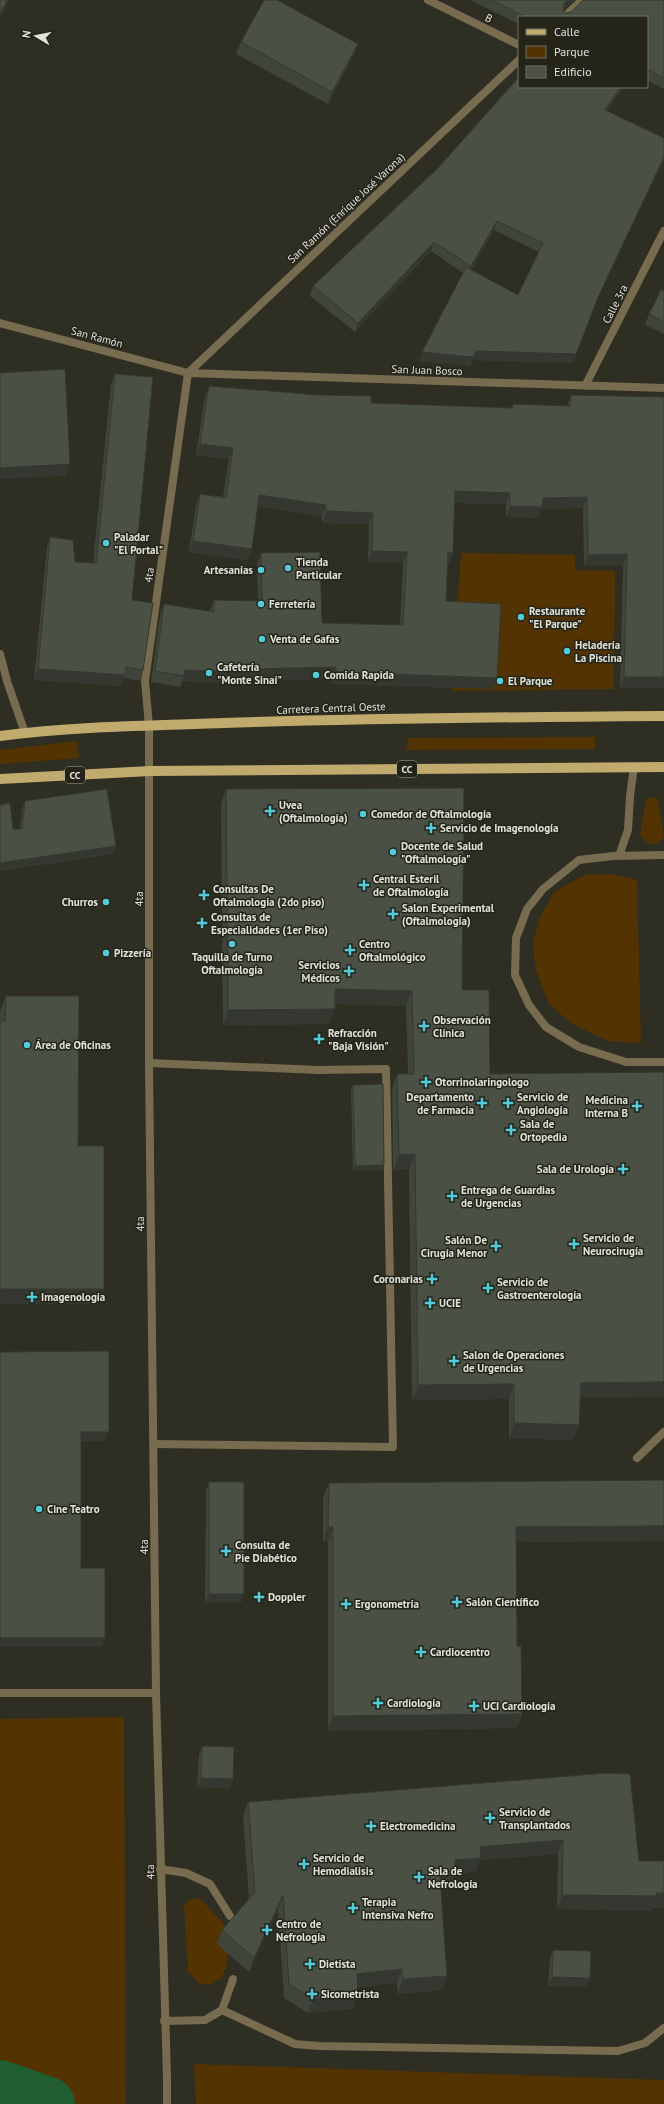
<svg xmlns="http://www.w3.org/2000/svg" width="664" height="2104" font-family="'PT Sans',sans-serif">
<rect width="100%" height="100%" fill="#2e2e23"/>
<path fill="#543302" d="M461,553L575,555V570L615,571L614,689L452,691Z
M595,737V749L406,750L408,738Z
M77,741L79,758L0,764V750Z
M657,797C658,804 664,833 664,836C663,839 660,841 658,843L649,844L640,836L646,799Z
M612,874L637,880L641,1043L608,1041L572,1024L548,1003L536,970L533,944L540,917L554,892L584,875Z
M124,1717L126,2104H0V1719Z
M191,1899H201L223,1923L229,1942L227,1965L221,1979L209,1985L200,1984L188,1972L184,1905Z
M194,2064L664,2080V2104H196Z"/>
<g fill="none" stroke-linecap="round" stroke-linejoin="round">
<path stroke="#215e2f" stroke-width="54" d="M0,2087L48,2104"/>
<path stroke="#776c4f" stroke-width="8" d="M0,654L7,681L25,733
M664,855L613,856L579,860L543,889L527,909L516,938L515,975L529,1005L546,1027L579,1047L626,1062H664
M619,856L628,830L630,796L634,767
M149,1063L319,1070L386,1069L393,1447L154,1444
M637,1458L664,1432
M0,1693H156
M160,1869L186,1873L210,1884L230,1916
M222,2010L295,2044L319,2046L618,2051L645,2043L664,2028
M164,2021L205,2020L222,2010L233,1979"/>
<path stroke="#776c4f" stroke-width="8" d="M428,0L519,45
M564,17L582,0
M0,323L188,373L664,388
M188,373L519,60
M585,386L664,231
M149,726L145,681L188,373
M167,2077V2104"/>
<path stroke="#776c4f" stroke-width="8" d="M149,726V1063L156,1693L167,2077"/>
<path stroke="#c1aa6d" stroke-width="10" d="M0,736C74,726 149,726 223,723C370,718 517,717 664,716
M0,779L150,771L664,767"/>
</g>
<path fill="#40453b" fill-rule="evenodd" d="M470,0H574L563,10V11L566,13L664,0V89L647,80V17H519V24Z
M241,42L358,44L353,57L328,104L236,54Z
M607,111L664,138V159L595,304L573,363L472,360L470,366L419,361L463,273L431,251L355,332L310,296L313,286L437,169ZM494,230L539,252L518,295L471,270Z
M664,291V334L645,325L649,314Z
M115,374L132,600L143,670L140,681L124,678L121,686L34,680L47,547L50,537L75,562L93,563L111,384Z
M209,386L371,403L512,408L513,404L567,406L571,395L664,397V688H620L623,566H584L583,508L541,509L538,518L506,517V504L454,503L453,553L449,564H447L446,601L493,689L332,684V679L247,680L246,683L182,681L180,687L151,682L160,615L164,604L210,611L214,600L258,601L257,565L261,553L322,623L400,625L403,563L368,562L369,524L322,523V516L258,506L248,560L189,552L196,505L200,494L223,497L229,459L196,455L205,397Z
M226,789L462,990L490,1074L580,1398L579,1425L573,1440L509,1438V1399L412,1400L409,1169L393,1170L392,1089L397,1074H408L406,1006L335,1004V1009L329,1024L223,1025L221,804Z
M25,801L116,846L113,854L0,871V805L13,829H20L22,810Z
M6,996L78,1146L98,1304H0V1011Z
M353,1085L384,1165L382,1170H353L351,1090Z
M209,1482L241,1603H205L206,1491Z
M329,1483L664,1541L516,1542L517,1646L522,1714L517,1728L328,1731V1542H323V1497Z
M202,1746L230,1788L197,1787L199,1755Z
M607,1773L639,1861H664V1907L652,1908L651,1911L557,1909L558,1854L480,1860L475,1872L456,1874V1875L451,1889L441,1890L447,1976L442,1990L398,1994L397,1983L358,1987L353,2009L308,2013L284,1998L278,1909L249,1972L217,1944L222,1930L249,1899L243,1816L248,1802Z
M553,1950L590,1978L586,1987L548,1986L550,1959Z"/>
<path fill="#343830" d="M7,0H9L0,18V14Z
M568,0H574L560,13L564,4Z
M358,44L353,57L328,104L332,92Z
M621,87H624L602,119L605,110Z
M664,157V159L595,304L573,363L472,360L470,366L419,361L422,352L599,295Z
M497,221L494,230L467,276L471,266Z
M434,242L431,251L355,332L358,323Z
M200,444L233,448L229,459L196,455Z
M70,464L66,476L0,479V468Z
M455,491L510,493L506,504L451,503Z
M259,495L326,505L322,516L255,506Z
M587,497L583,508L541,509L538,518L506,517L510,506L543,498Z
M326,511L373,513L369,524L322,523Z
M193,541L252,549L248,560L189,552Z
M372,551L407,552L403,563L368,562Z
M448,553H453L449,564H444Z
M627,554L623,566H584L588,555Z
M336,667L332,679L247,680L246,683L182,681L184,676L185,670Z
M38,669L125,675L121,686L34,680Z
M336,672L497,678L493,689L332,684Z
M624,677H664V688H620Z
M116,846L113,854L0,871V863Z
M335,989L412,991L406,1006L329,1004Z
M335,1009L329,1024L223,1025L228,1010Z
M415,1154L409,1169L393,1170L399,1155Z
M384,1165L382,1170H353L355,1166Z
M0,1289H104L98,1304H0Z
M664,1382V1397L575,1398L581,1383Z
M514,1384L509,1399L412,1400L418,1385Z
M514,1423L579,1425L573,1440L509,1438Z
M81,1432H109L105,1441H78Z
M664,1526V1541L510,1542L516,1527Z
M328,1527H333L328,1542H323Z
M209,1594H244L241,1603H205Z
M0,1638H105L102,1647H0Z
M522,1714L517,1728L328,1731L333,1716Z
M201,1778L233,1779L230,1788L197,1787Z
M563,1840L558,1854L480,1860L475,1872L450,1874L455,1860L480,1847Z
M456,1875L451,1889L435,1891L440,1876Z
M656,1893H664V1907L652,1908L651,1911L557,1909L562,1895Z
M283,1895L278,1909L249,1972L254,1958Z
M402,1969L397,1983L352,1988L357,1974Z
M447,1976L442,1990L398,1994L403,1979Z
M552,1977L590,1978L586,1987L548,1986Z
M358,1995L353,2009L308,2013L313,1999Z"/>
<path fill="#4b5045" stroke="#343830" d="M0,0H7L0,14Z
M264,0H277L358,44L332,92L241,42Z
M492,0H568L564,4L563,11L566,13L571,12L583,0H664V78L647,69V17H526Z
M519,77V87H621L605,110L664,138V157L599,295L576,354L476,351L473,357L422,352L466,267L518,295L543,243L497,221L471,266L434,242L358,323L313,286L437,169Z
M661,290L664,291V322L649,314Z
M65,369L70,464L0,468V373Z
M115,374L153,377L132,600L153,603L143,670L126,667L125,675L38,669L50,537L73,540L75,562L96,563Z
M209,386L319,395L371,396V403L513,408V404L570,406L571,395L664,397V677H624L627,554L588,555L587,497L543,498L542,507L510,506V493L455,491L453,553H448L446,601L501,604L497,678L336,672V667L250,669V672L185,670L184,676L155,671L164,604L214,612V600L262,601L261,553L320,552L322,623L403,625L407,552L372,551L373,513L326,511V505L259,495L252,549L193,541L200,494L226,498L233,448L200,444Z
M464,788L462,990H489L490,1074L664,1072V1382L581,1383L579,1425L514,1423V1384L418,1385L415,1154L399,1155L397,1074H414L412,991L335,989V1009L228,1010L226,789Z
M107,789L116,846L0,863V805L10,803L13,829H22L25,801Z
M6,996H79L78,1146H104V1289H0V1021H5Z
M383,1084L384,1165L355,1166L353,1085Z
M109,1351V1432H81V1568H105V1638H0V1352Z
M664,1480V1526L516,1527L517,1646H521L522,1714L333,1716V1527H328L329,1483Z
M209,1482H244V1594H209Z
M202,1746L234,1747L233,1779L201,1778Z
M607,1773L630,1774L639,1861H664V1893H656V1896L562,1895L563,1840L480,1847L481,1858L455,1860L456,1875L440,1876L447,1976L403,1979L402,1969L357,1974L358,1995L313,1999L289,1984L283,1895L254,1958L222,1930L255,1892L248,1802Z
M553,1950L591,1951L590,1978L552,1977Z"/>
<g fill="#53cbda" stroke="#242419" stroke-width="1.5">
<circle cx="106" cy="543" r="4"/>
<circle cx="288" cy="568" r="4"/>
<circle cx="261" cy="570" r="4"/>
<circle cx="261" cy="604" r="4"/>
<circle cx="521" cy="617" r="4"/>
<circle cx="262" cy="639" r="4"/>
<circle cx="567" cy="651" r="4"/>
<circle cx="209" cy="673" r="4"/>
<circle cx="316" cy="675" r="4"/>
<circle cx="500" cy="681" r="4"/>
<path d="M268 805h4v4h4v4h-4v4h-4v-4h-4v-4h4z"/>
<circle cx="363" cy="814" r="4"/>
<path d="M429 822h4v4h4v4h-4v4h-4v-4h-4v-4h4z"/>
<circle cx="393" cy="852" r="4"/>
<path d="M362 879h4v4h4v4h-4v4h-4v-4h-4v-4h4z"/>
<path d="M202 889h4v4h4v4h-4v4h-4v-4h-4v-4h4z"/>
<circle cx="106" cy="902" r="4"/>
<path d="M391 908h4v4h4v4h-4v4h-4v-4h-4v-4h4z"/>
<path d="M200 917h4v4h4v4h-4v4h-4v-4h-4v-4h4z"/>
<circle cx="232" cy="944" r="4"/>
<path d="M348 944h4v4h4v4h-4v4h-4v-4h-4v-4h4z"/>
<circle cx="106" cy="953" r="4"/>
<path d="M347 965h4v4h4v4h-4v4h-4v-4h-4v-4h4z"/>
<path d="M422 1020h4v4h4v4h-4v4h-4v-4h-4v-4h4z"/>
<path d="M317 1033h4v4h4v4h-4v4h-4v-4h-4v-4h4z"/>
<circle cx="27" cy="1045" r="4"/>
<path d="M424 1076h4v4h4v4h-4v4h-4v-4h-4v-4h4z"/>
<path d="M480 1097h4v4h4v4h-4v4h-4v-4h-4v-4h4z"/>
<path d="M506 1097h4v4h4v4h-4v4h-4v-4h-4v-4h4z"/>
<path d="M635 1100h4v4h4v4h-4v4h-4v-4h-4v-4h4z"/>
<path d="M509 1124h4v4h4v4h-4v4h-4v-4h-4v-4h4z"/>
<path d="M621 1163h4v4h4v4h-4v4h-4v-4h-4v-4h4z"/>
<path d="M450 1190h4v4h4v4h-4v4h-4v-4h-4v-4h4z"/>
<path d="M572 1238h4v4h4v4h-4v4h-4v-4h-4v-4h4z"/>
<path d="M494 1240h4v4h4v4h-4v4h-4v-4h-4v-4h4z"/>
<path d="M430 1273h4v4h4v4h-4v4h-4v-4h-4v-4h4z"/>
<path d="M486 1282h4v4h4v4h-4v4h-4v-4h-4v-4h4z"/>
<path d="M30 1291h4v4h4v4h-4v4h-4v-4h-4v-4h4z"/>
<path d="M428 1297h4v4h4v4h-4v4h-4v-4h-4v-4h4z"/>
<path d="M452 1355h4v4h4v4h-4v4h-4v-4h-4v-4h4z"/>
<circle cx="39" cy="1509" r="4"/>
<path d="M224 1545h4v4h4v4h-4v4h-4v-4h-4v-4h4z"/>
<path d="M257 1591h4v4h4v4h-4v4h-4v-4h-4v-4h4z"/>
<path d="M455 1596h4v4h4v4h-4v4h-4v-4h-4v-4h4z"/>
<path d="M344 1598h4v4h4v4h-4v4h-4v-4h-4v-4h4z"/>
<path d="M419 1646h4v4h4v4h-4v4h-4v-4h-4v-4h4z"/>
<path d="M376 1697h4v4h4v4h-4v4h-4v-4h-4v-4h4z"/>
<path d="M472 1700h4v4h4v4h-4v4h-4v-4h-4v-4h4z"/>
<path d="M488 1812h4v4h4v4h-4v4h-4v-4h-4v-4h4z"/>
<path d="M369 1820h4v4h4v4h-4v4h-4v-4h-4v-4h4z"/>
<path d="M302 1858h4v4h4v4h-4v4h-4v-4h-4v-4h4z"/>
<path d="M417 1871h4v4h4v4h-4v4h-4v-4h-4v-4h4z"/>
<path d="M351 1902h4v4h4v4h-4v4h-4v-4h-4v-4h4z"/>
<path d="M265 1924h4v4h4v4h-4v4h-4v-4h-4v-4h4z"/>
<path d="M308 1958h4v4h4v4h-4v4h-4v-4h-4v-4h4z"/>
<path d="M310 1988h4v4h4v4h-4v4h-4v-4h-4v-4h4z"/>
</g>
<g text-anchor="middle" stroke-width="3" stroke-linejoin="round" paint-order="stroke">
<g fill="#242419" stroke="#a8a9a0" stroke-width="1">
<rect x="397" y="761" width="20" height="16" rx="3"/>
<rect x="65" y="767" width="20" height="16" rx="3"/>
</g>
<g font-size="10" font-weight="bold" fill="#e1e2da">
<text x="407" y="773">CC</text>
<text x="75" y="779">CC</text>
</g>
<g font-size="11" fill="#e1e2da" stroke="#242419">
<text transform="translate(489 18) rotate(26)" y="4">B</text>
<text transform="translate(346 208) rotate(-43)" y="4">San Ramón (Enrique José Varona)</text>
<text transform="translate(615 304) rotate(-63)" y="4">Calle 3ra</text>
<text transform="translate(97 337) rotate(15)" y="4">San Ramón</text>
<text transform="translate(427 370) rotate(2)" y="4">San Juan Bosco</text>
<text transform="translate(149 575) rotate(-82)" y="4">4ta</text>
<text transform="translate(331 708) rotate(-2)" y="4">Carretera Central Oeste</text>
<text transform="translate(139 899) rotate(-90)" y="4">4ta</text>
<text transform="translate(140 1224) rotate(-91)" y="4">4ta</text>
<text transform="translate(144 1547) rotate(-90)" y="4">4ta</text>
<text transform="translate(150 1872) rotate(-91)" y="4">4ta</text>
</g>
<g font-size="11" font-weight="bold" fill="#e1e2da" stroke="#242419" text-anchor="start">
<text x="114" y="541">Paladar<tspan x="114" dy="13">"El Portal"</tspan></text>
<text x="296" y="566">Tienda<tspan x="296" dy="13">Particular</tspan></text>
<text x="253" y="574" text-anchor="end">Artesanías</text>
<text x="269" y="608">Ferretería</text>
<text x="529" y="615">Restaurante<tspan x="529" dy="13">"El Parque"</tspan></text>
<text x="270" y="643">Venta de Gafas</text>
<text x="575" y="649">Heladería<tspan x="575" dy="13">La Piscina</tspan></text>
<text x="217" y="671">Cafetería<tspan x="217" dy="13">"Monte Sinaí"</tspan></text>
<text x="324" y="679">Comida Rapida</text>
<text x="508" y="685">El Parque</text>
<text x="279" y="809">Uvea<tspan x="279" dy="13">(Oftalmología)</tspan></text>
<text x="371" y="818">Comedor de Oftalmología</text>
<text x="440" y="832">Servicio de Imagenología</text>
<text x="401" y="850">Docente de Salud<tspan x="401" dy="13">"Oftalmología"</tspan></text>
<text x="373" y="883">Central Esteril<tspan x="373" dy="13">de Oftalmología</tspan></text>
<text x="213" y="893">Consultas De<tspan x="213" dy="13">Oftalmología (2do piso)</tspan></text>
<text x="98" y="906" text-anchor="end">Churros</text>
<text x="402" y="912">Salon Experimental<tspan x="402" dy="13">(Oftalmología)</tspan></text>
<text x="211" y="921">Consultas de<tspan x="211" dy="13">Especialidades (1er Piso)</tspan></text>
<text x="359" y="948">Centro<tspan x="359" dy="13">Oftalmológico</tspan></text>
<text x="114" y="957">Pizzería</text>
<text x="232" y="961" text-anchor="middle">Taquilla de Turno<tspan x="232" dy="13">Oftalmología</tspan></text>
<text x="340" y="969" text-anchor="end">Servicios<tspan x="340" dy="13">Médicos</tspan></text>
<text x="433" y="1024">Observación<tspan x="433" dy="13">Clínica</tspan></text>
<text x="328" y="1037">Refracción<tspan x="328" dy="13">"Baja Visión"</tspan></text>
<text x="35" y="1049">Área de Oficinas</text>
<text x="435" y="1086">Otorrinolaringologo</text>
<text x="474" y="1101" text-anchor="end">Departamento<tspan x="474" dy="13">de Farmacia</tspan></text>
<text x="517" y="1101">Servicio de<tspan x="517" dy="13">Angiología</tspan></text>
<text x="628" y="1104" text-anchor="end">Medicina<tspan x="628" dy="13">Interna B</tspan></text>
<text x="520" y="1128">Sala de<tspan x="520" dy="13">Ortopedia</tspan></text>
<text x="614" y="1173" text-anchor="end">Sala de Urología</text>
<text x="461" y="1194">Entrega de Guardias<tspan x="461" dy="13">de Urgencias</tspan></text>
<text x="583" y="1242">Servicio de<tspan x="583" dy="13">Neurocirugía</tspan></text>
<text x="487" y="1244" text-anchor="end">Salón De<tspan x="487" dy="13">Cirugía Menor</tspan></text>
<text x="423" y="1283" text-anchor="end">Coronarias</text>
<text x="497" y="1286">Servicio de<tspan x="497" dy="13">Gastroenterología</tspan></text>
<text x="41" y="1301">Imagenología</text>
<text x="439" y="1307">UCIE</text>
<text x="463" y="1359">Salon de Operaciones<tspan x="463" dy="13">de Urgencias</tspan></text>
<text x="47" y="1513">Cine Teatro</text>
<text x="235" y="1549">Consulta de<tspan x="235" dy="13">Pie Diabético</tspan></text>
<text x="268" y="1601">Doppler</text>
<text x="466" y="1606">Salón Científico</text>
<text x="355" y="1608">Ergonometría</text>
<text x="430" y="1656">Cardiocentro</text>
<text x="387" y="1707">Cardiología</text>
<text x="483" y="1710">UCI Cardiología</text>
<text x="499" y="1816">Servicio de<tspan x="499" dy="13">Transplantados</tspan></text>
<text x="380" y="1830">Electromedicina</text>
<text x="313" y="1862">Servicio de<tspan x="313" dy="13">Hemodialisis</tspan></text>
<text x="428" y="1875">Sala de<tspan x="428" dy="13">Nefrología</tspan></text>
<text x="362" y="1906">Terapia<tspan x="362" dy="13">Intensiva Nefro</tspan></text>
<text x="276" y="1928">Centro de<tspan x="276" dy="13">Nefrología</tspan></text>
<text x="319" y="1968">Dietista</text>
<text x="321" y="1998">Sicometrista</text>
</g>
</g>
<rect x="518" y="16" width="130" height="72" fill="#242419" stroke="#707066"/>
<rect x="526" y="29" width="20" height="6" fill="#c1aa6d" stroke="#707066"/>
<text x="554" y="36" font-size="12" fill="#e1e2da">Calle</text>
<rect x="526" y="46" width="20" height="12" fill="#543302" stroke="#707066"/>
<text x="554" y="56" font-size="12" fill="#e1e2da">Parque</text>
<rect x="526" y="66" width="20" height="12" fill="#4b5045" stroke="#707066"/>
<text x="554" y="76" font-size="12" fill="#e1e2da">Edificio</text>
<g transform="translate(36 36) rotate(280)" stroke="#242419" stroke-width="3" paint-order="stroke">
<path d="M0-3L7 15L0 10L-7 15Z" fill="#e1e2da"/>
<text y="-6" font-size="11" font-weight="bold" text-anchor="middle" fill="#e1e2da">N</text>
</g>
</svg>
